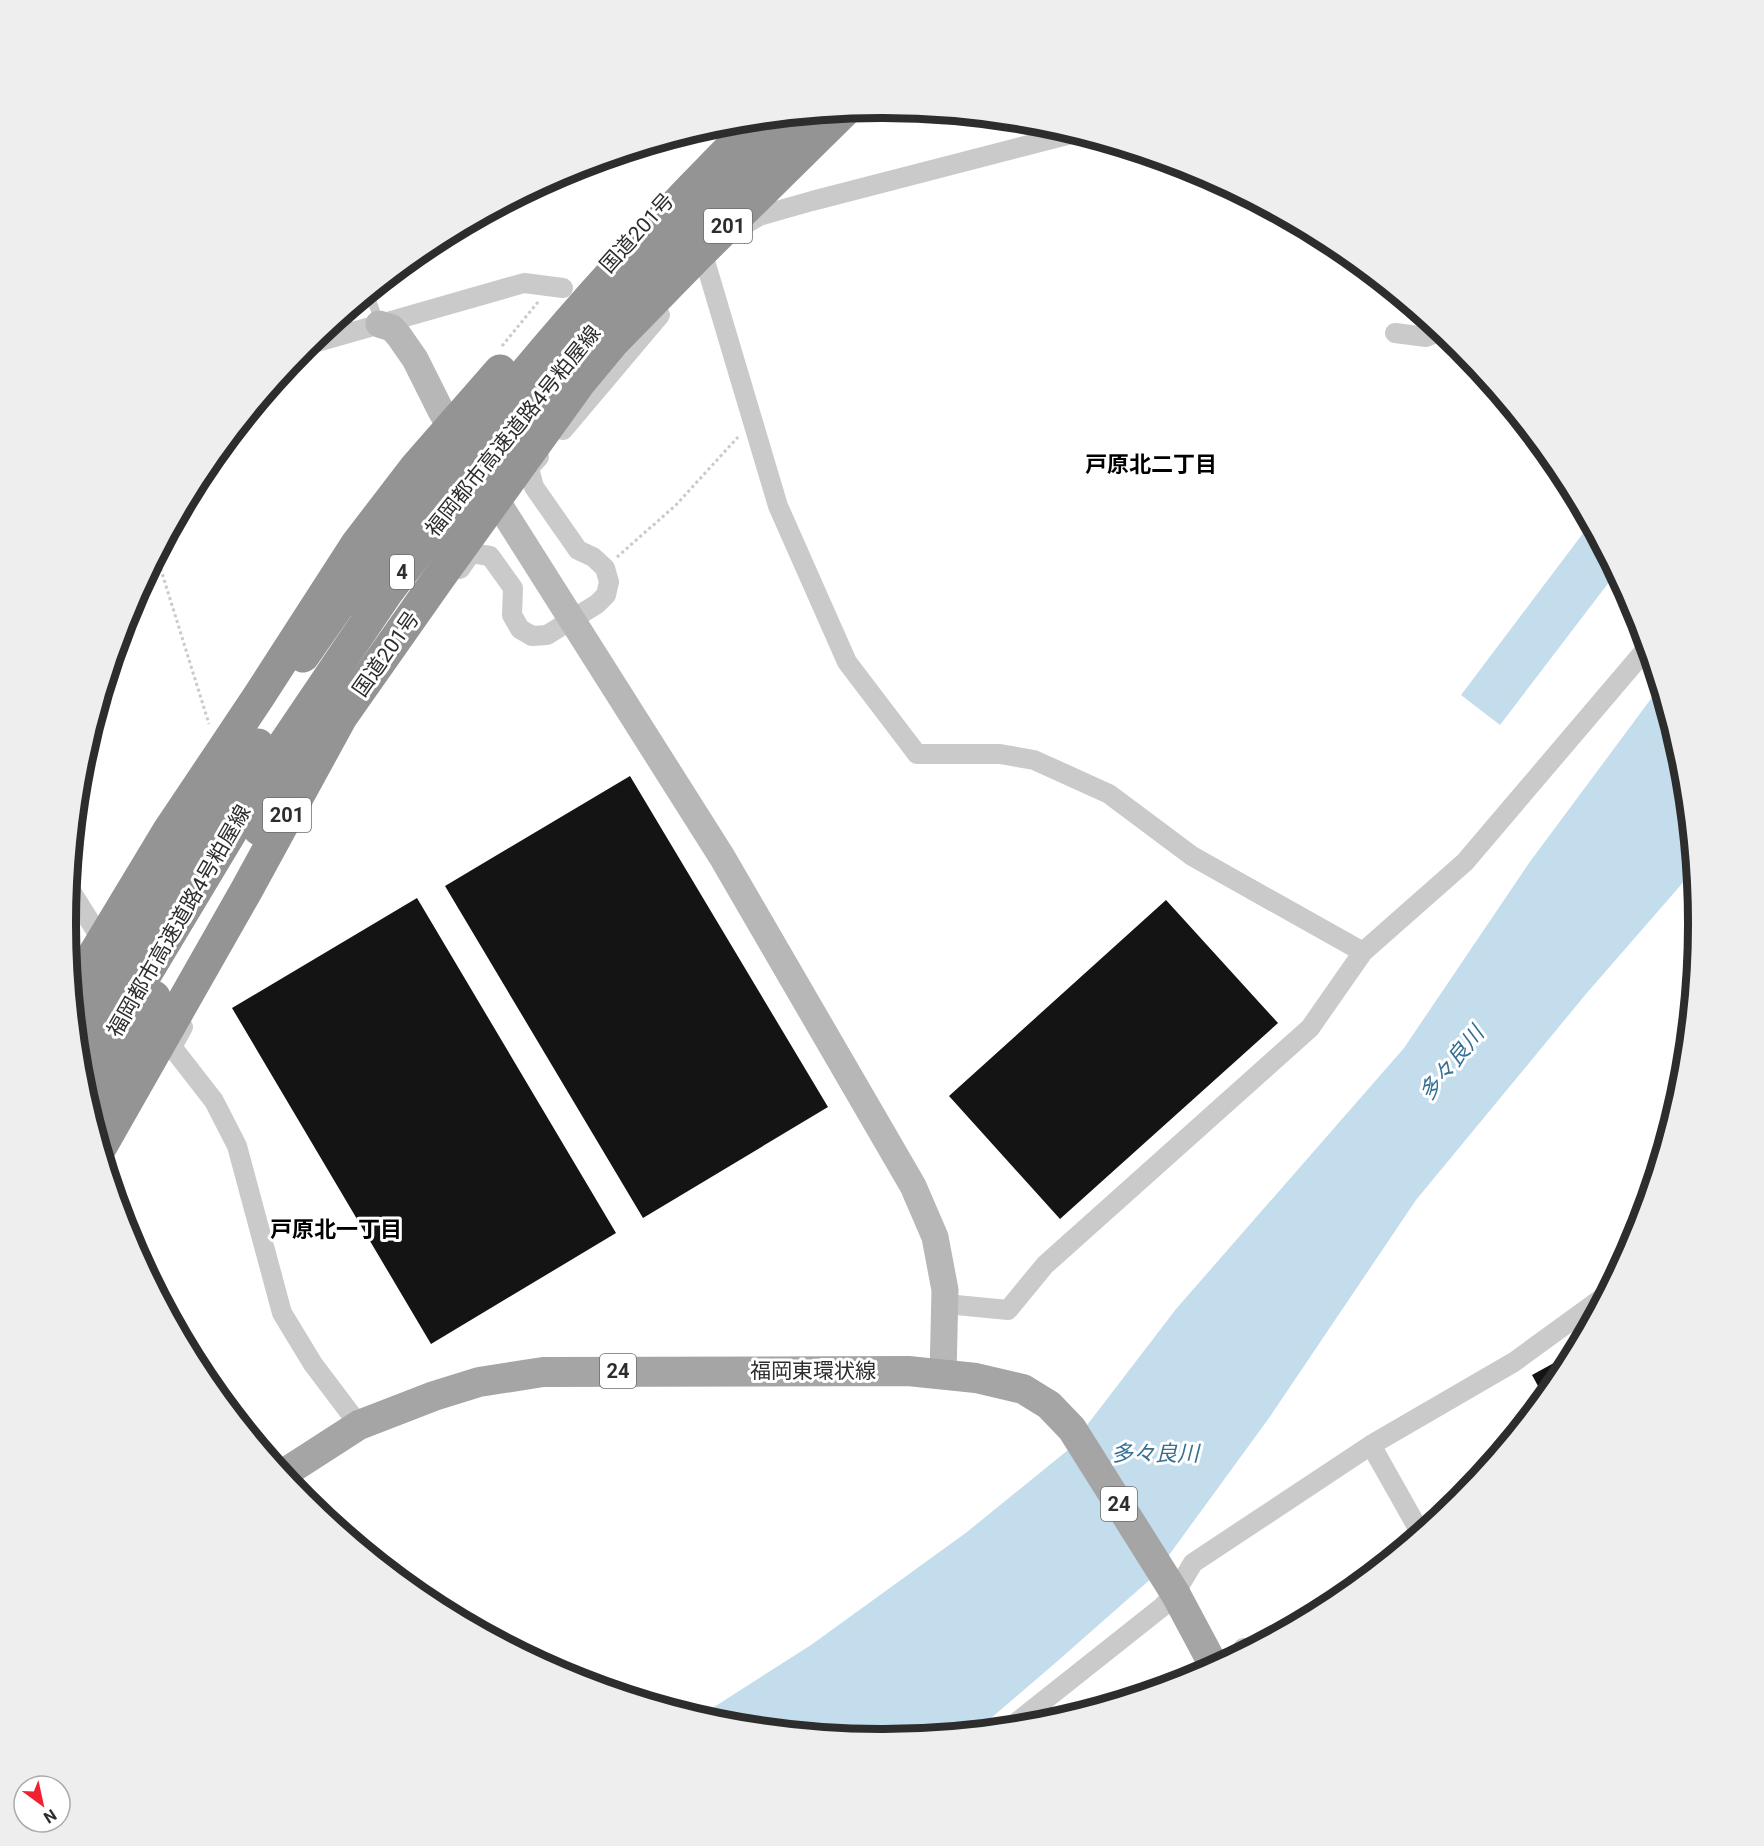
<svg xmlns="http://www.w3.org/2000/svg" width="1764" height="1846" font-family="Roboto,'Noto Sans JP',sans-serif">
<rect width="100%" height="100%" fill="#fff"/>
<path fill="#c4dded" d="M1590,524L1616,573L1500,725L1461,695Z
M1659,688L1682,764L1693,871L1586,994L1416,1200L1269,1418L1153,1577L1053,1665L977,1730L882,1739L722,1723L700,1716L811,1645L967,1532L1068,1450L1176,1309L1404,1048L1529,863Z"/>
<path fill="#141414" d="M630,776L828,1107L643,1218L445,886Z
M417,898L616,1233L431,1344L232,1008Z
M1166,900L1278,1023L1060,1219L949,1096Z
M1574,1352L1560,1377L1544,1397L1532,1375Z"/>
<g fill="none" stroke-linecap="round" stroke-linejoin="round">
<path stroke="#cacaca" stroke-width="3" stroke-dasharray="3 3" stroke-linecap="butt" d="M502,346L538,302
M157,557L209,724
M617,557L676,505L738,437"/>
<path stroke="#cacaca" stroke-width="9" d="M369,293L379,321"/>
<path stroke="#cacaca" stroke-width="20" d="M740,227L759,216L812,201L1075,133
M705,261L778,506L847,662L917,754H1000L1034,760L1109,794L1192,856L1363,952
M1395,333L1426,337L1441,331
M307,345L524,283L563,288
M563,430L660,315
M460,569L471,553L490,556L513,588L512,615L520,629L532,636L547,635L597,604L606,595L609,582L605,568L593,557L578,550L534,487L529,468L539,457
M69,888L96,931
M183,1027L172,1047L214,1101L237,1146L282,1313L313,1364L359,1425
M946,1304L1008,1310L1045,1265L1310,1028L1363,952L1465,862L1647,648
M1371,1445L1420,1532
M1243,1648H1249
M1012,1726L1162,1607L1175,1593L1193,1563L1371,1445L1514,1362L1602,1298"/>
<path stroke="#b7b7b7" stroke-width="27" d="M379,324L392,328L399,336L415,359L441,411L461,444
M486,484L722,857L913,1186L935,1237L945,1290L943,1375"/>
<path stroke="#a5a5a5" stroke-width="30" d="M283,1474L359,1425L434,1396L479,1382L543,1372L908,1371L976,1378L1023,1389L1049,1405L1072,1429L1175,1593L1214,1666"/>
<path stroke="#949494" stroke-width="33" d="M303,656L364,568
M77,1033L127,943
M89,1108L154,997
M101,1146L246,891L341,717L438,579L579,383L613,342L697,256L844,111"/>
<path stroke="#949494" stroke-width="33" d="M354,600C472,426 611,266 760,119
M259,829L328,718
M120,974L200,836L258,745
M73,995L95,953L168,832L259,696L357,544L416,467L500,371
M83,1087L136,990L277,755L387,592L489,457L576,348L709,203L798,115"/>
</g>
<g text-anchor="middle" stroke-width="6" stroke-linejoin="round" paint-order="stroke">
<g fill="#fff" stroke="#6c6c6c" stroke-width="1.5">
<rect x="704" y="209" width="48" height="34" rx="4.5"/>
<rect x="390" y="555" width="24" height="34" rx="4.5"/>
<rect x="263" y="798" width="48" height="34" rx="4.5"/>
<rect x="600" y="1354" width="36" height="34" rx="4.5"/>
<rect x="1101" y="1487" width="36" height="34" rx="4.5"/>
</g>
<g font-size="20" font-weight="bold" fill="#2d2d2d">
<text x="728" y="233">201</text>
<text x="402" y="579">4</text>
<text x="287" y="822">201</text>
<text x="618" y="1378">24</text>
<text x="1119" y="1511">24</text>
</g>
<g font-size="21" fill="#2d2d2d" stroke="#fff">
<text transform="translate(637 233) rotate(-48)" y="7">国道201号</text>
<text transform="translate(513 431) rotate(-51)" y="7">福岡都市高速道路4号粕屋線</text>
<text transform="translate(386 654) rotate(-55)" y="7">国道201号</text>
<text transform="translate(179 921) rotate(-60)" y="7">福岡都市高速道路4号粕屋線</text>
<text x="813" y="1378">福岡東環状線</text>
</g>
<g font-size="22" font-weight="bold" fill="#000" stroke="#fff">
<text x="1151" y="472">戸原北二丁目</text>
<text x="336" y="1237">戸原北一丁目</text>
</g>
<g font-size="22" font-style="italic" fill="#367094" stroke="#fff">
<text transform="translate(1451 1063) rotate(-51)" y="8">多々良川</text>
<text x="1155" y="1461">多々良川</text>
</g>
</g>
<path d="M0 0H1764V1846H0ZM881 118H883A805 805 0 0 1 1688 923V924A805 805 0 0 1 883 1729H881A805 805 0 0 1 76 924V923A805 805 0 0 1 881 118Z" fill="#eee" fill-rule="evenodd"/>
<path fill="none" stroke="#2d2d2d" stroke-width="8" d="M881 118H883A805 805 0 0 1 1688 923V924A805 805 0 0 1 883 1729H881A805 805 0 0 1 76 924V923A805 805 0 0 1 881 118Z"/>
<g transform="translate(42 1804) rotate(147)"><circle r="28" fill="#ffffff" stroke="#ababab" stroke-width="1.5"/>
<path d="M0-4.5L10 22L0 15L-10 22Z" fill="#f02232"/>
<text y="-9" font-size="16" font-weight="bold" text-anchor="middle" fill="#2d2d2d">N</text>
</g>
</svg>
